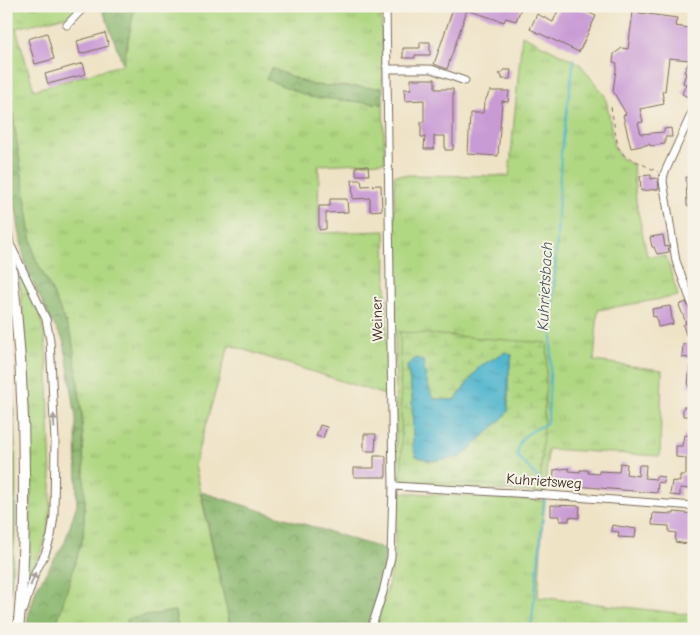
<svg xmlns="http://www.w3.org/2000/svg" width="700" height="635" font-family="'Comic Neue',sans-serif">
<defs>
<pattern id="grass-tufts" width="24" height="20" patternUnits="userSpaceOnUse" patternTransform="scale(1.25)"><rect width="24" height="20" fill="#b0d782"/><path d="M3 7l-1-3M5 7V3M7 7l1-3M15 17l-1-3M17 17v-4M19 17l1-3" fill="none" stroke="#98b970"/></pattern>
<pattern id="forest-crowns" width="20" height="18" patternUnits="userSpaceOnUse" patternTransform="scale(1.25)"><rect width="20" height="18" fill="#8cb870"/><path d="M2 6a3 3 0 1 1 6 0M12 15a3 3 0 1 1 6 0" fill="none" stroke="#74965b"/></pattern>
<pattern id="wetland-marsh" width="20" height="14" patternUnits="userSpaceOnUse" patternTransform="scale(1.25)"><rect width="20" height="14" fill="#b0d782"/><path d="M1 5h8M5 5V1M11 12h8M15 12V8" fill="none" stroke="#98b970"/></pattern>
<pattern id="water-ripples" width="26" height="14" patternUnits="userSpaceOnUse" patternTransform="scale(1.25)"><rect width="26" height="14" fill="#4fb5cd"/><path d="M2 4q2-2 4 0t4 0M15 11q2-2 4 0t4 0" fill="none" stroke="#4393a6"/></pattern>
</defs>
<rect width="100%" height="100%" fill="#f7f3e8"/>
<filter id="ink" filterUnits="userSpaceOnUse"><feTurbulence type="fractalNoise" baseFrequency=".02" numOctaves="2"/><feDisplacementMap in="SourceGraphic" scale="10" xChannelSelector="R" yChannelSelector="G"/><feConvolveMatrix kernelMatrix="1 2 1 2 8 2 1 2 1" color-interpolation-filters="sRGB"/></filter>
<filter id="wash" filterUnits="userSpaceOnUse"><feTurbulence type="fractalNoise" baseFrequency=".0096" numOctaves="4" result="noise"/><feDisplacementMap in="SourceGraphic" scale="20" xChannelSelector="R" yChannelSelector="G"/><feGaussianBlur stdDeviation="1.12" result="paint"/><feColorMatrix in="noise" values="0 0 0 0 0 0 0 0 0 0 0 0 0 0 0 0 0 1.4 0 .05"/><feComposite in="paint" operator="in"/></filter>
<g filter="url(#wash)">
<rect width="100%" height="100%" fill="#efe3c6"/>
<path fill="url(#grass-tufts)" stroke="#768050" d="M6,6H80L72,15L16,28L34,90L123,64L135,6H381L383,88L311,85L271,68L310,97L383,104L385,162L319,165L318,233L385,231L388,396L229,345L194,465L231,629H178L175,611L127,619L128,629H55L83,537L85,499L82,415L72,338L51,289L34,256L6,69Z
M522,35L580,64L605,96L609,114L614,148L622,159L633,165L636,201L647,256H666L678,296L598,310L594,361L662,370L660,456L548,449L545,493L396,484L394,175L509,176Z
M19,276C28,285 39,310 42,323C49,352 48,391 49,421C50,455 53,490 49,524C46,544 36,562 27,580C28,554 31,527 31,500C33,425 28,350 19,276Z
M397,492L544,501L538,597L694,615L691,629H375L387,590L394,558Z"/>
<path fill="url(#forest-crowns)" stroke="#647147" d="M104,6H135L123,64L102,8Z
M271,68L311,85L383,88V104L310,97L266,79Z
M6,69L34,256L51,289L72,338L82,415L85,499L83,537L55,629H27L28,617L37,587L65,542L77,504L76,418L64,341L51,320L35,287L26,266L23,253L6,149Z
M6,318C17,421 20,526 6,629Z
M201,492L387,550L379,589L367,629H231Z
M175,611L178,629H128L127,619Z"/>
<path fill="url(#wetland-marsh)" stroke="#768050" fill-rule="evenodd" d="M400,332L548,343L540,488L402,480ZM512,355L508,378V411L504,417L461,457L413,447L412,395L407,366L423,361C425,374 427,388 434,399L455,400L480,366Z"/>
<path fill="url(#water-ripples)" stroke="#457076" d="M505,352L512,355L508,378V411L504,417L461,457L430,461L416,456L413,447L412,395L407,366L416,358L423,361C425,374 427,388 434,399L455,400L480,366Z"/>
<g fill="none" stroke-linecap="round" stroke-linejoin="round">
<path stroke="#4fb5cd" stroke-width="2" d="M545,490V485L518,457C515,437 532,431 546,424L548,417L561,154L574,59
M531,629L545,498"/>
</g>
<g id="blocks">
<path fill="#c99bd5" d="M454,6H522L516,21L506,18L504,22L467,10L447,69L434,64Z
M560,6H575L596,16L579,52L530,29L537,14L553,22Z
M633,12L677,18L675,26L689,28L690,16L694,17V49H691L689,60L669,58L665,91H662L664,104L640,109L643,122L638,123L641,134L664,132V129L671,128L672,137H665V144L650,146V144L631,148L623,115L626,114L613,91L617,63L613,62L614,54L622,48L628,49Z
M47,33L54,59L35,64L28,39Z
M105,33L109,46L80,54L77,41Z
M420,42H430V55H415V58H403V48H420Z
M690,60L694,62V72L690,80L694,82V100L682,94L686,84L683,83L686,73L684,72Z
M83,63L86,74L48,84L45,74Z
M503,70H511L510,79H502V76L499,74L503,72Z
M411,79H435V89H453V150H445V136H434V149H424L425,137H421V122H424V100L405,101L404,89H411Z
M490,91H509L508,102L502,101L498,156L468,154L470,113H483L484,103Z
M356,166H368L369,175H356Z
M651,175V179L658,178L659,189L641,191L640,176Z
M686,177H694V206H687Z
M352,180H361L362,186L381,185L382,210L370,211V198L353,199Z
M330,199H347L348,212L326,213V229L319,230V206H330Z
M663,235L665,247L668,246L669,252L657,254L654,247H652L650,237Z
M686,302L694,318V334L686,335L683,325L686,323L679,305Z
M670,306L673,324L658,327L656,316L653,317L652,309Z
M683,344L694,345V359L682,357Z
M690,364H694V387L688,386Z
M683,407H694V416H683Z
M320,425L327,427L323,438L316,436Z
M364,434H376L375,451H364Z
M684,435L694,436V474L692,473L691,489L680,488V496L670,495L672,481L680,482V475H686V458L676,457V446H682Z
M374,456H386V477H354V468H374Z
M620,463L627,464L626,474L638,476L639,465H646L645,478L656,479V476L664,477V483L658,482L657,493L553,484L554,470L569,468V471L580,472V470H588V473L599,474V471L619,472Z
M551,505L580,506L579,518L569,517V521H560V516H551Z
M674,512L694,514V545L675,542L676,533L669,532V526L652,525L653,513L674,514Z
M612,525L636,529L635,538L618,537L619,532L611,531Z"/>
</g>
</g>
<g filter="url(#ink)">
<use href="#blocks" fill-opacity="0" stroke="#7a6b59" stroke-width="1"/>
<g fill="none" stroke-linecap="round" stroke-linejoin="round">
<g stroke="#7a6b59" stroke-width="9">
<path id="minor" d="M67,25L85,6
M387,69H431L465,81
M694,108L664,174L663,181L676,261L694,309
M12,248L46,319L50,340L55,441L54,516L51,536L45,554L35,573L24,609
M393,486L548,495L694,506
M371,629L383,592L391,557L393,486L386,6"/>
</g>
<g stroke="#7a6b59" stroke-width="12">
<path id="highway" d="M6,226C19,317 25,408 24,499C24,543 23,586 18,629"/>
</g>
<path stroke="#7a6b59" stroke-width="1" stroke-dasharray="4 4" stroke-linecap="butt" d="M611,107L618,147L624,155L658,172"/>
<use href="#minor" stroke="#fff" stroke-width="7"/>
<use href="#highway" stroke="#fff" stroke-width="10"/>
</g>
<defs><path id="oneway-solid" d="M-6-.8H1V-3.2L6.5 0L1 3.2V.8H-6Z" transform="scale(1.25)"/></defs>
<g fill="#a79f9a">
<use href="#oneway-solid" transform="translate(54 421) rotate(-93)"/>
<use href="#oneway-solid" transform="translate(33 579) rotate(-70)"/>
</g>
</g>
<g text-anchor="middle" stroke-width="4" stroke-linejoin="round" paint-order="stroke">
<g font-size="15" fill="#3b2a1e" stroke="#f7f3e8">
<text transform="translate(377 319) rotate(-91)" y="5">Weiner</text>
<text transform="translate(544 481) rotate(4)" y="5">Kuhrietsweg</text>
</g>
<g font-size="16" font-style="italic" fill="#425b5b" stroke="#f7f3e8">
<text transform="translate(544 286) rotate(-87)" y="6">Kuhrietsbach</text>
</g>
</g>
<rect width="700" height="635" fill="none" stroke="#f7f3e8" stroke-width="25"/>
</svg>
